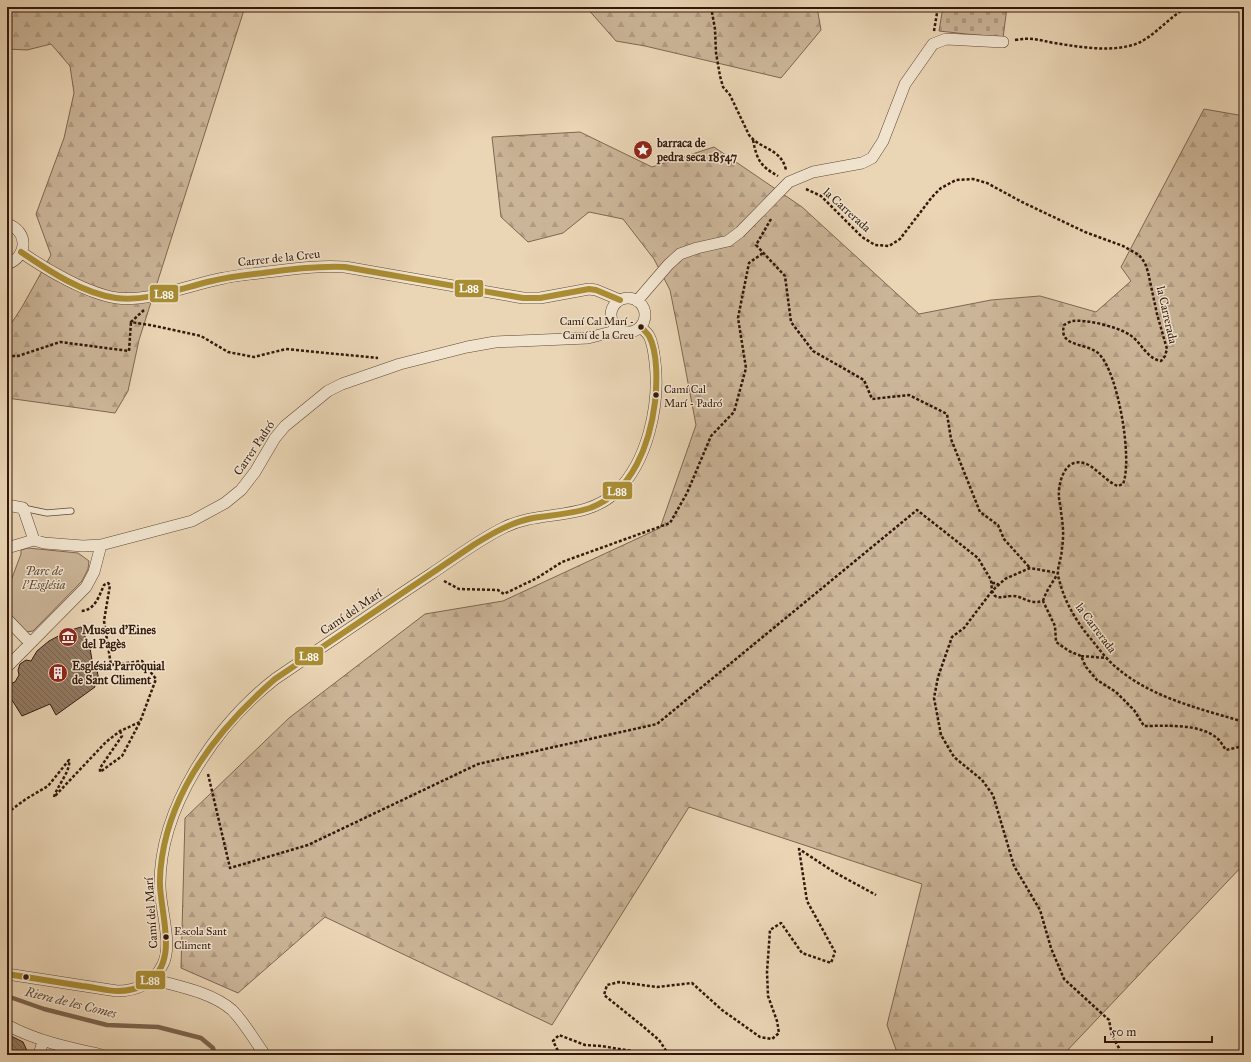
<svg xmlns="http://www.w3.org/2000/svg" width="1251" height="1062" font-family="'IM FELL Great Primer',serif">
<defs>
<pattern id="forest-firs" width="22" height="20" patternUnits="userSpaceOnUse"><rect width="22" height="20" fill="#cbb598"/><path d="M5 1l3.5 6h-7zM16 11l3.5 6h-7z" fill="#af9b82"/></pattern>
<pattern id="cemetery-stones" width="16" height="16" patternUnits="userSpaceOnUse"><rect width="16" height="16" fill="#cbb598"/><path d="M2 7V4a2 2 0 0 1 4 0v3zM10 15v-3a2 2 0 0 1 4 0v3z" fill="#af9b82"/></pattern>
<pattern id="building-back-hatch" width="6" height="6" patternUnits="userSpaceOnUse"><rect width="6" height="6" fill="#927a63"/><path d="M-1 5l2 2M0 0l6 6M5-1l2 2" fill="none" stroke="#786350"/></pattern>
</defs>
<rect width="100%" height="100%" fill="#ead5b5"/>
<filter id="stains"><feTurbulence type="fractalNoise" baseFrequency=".005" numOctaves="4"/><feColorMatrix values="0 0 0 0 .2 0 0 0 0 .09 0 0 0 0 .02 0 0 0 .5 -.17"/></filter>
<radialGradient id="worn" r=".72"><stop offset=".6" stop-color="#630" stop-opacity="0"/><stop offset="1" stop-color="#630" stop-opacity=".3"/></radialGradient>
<path fill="#cbb598" stroke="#7f6651" d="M28,548L78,553L89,561L88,569L82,581L33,631L26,632L7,611V591L21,554V550Z"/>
<path fill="url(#forest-firs)" stroke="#7f6651" d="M7,7H244L243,13L139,340L128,391L115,413L7,398V330L22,307L51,255L36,214L64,138L74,93L70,66L51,44L27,50L7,49Z
M586,7H817L821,30L781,78L645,46L616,41Z
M1204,109L1244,116V864L1063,1055H898L887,1025L922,884L689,807L552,1025L325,917L238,993L181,968L185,818L289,718L425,614L503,601L660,528L696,425L678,330L670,290L654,259L623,219L589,212L563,233L528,242L501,217L492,137L580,132L652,167L714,147L802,207L919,314L991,300L1040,296L1096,312L1131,281L1121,267Z"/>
<path fill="url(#cemetery-stones)" stroke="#7f6651" d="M943,7H1007L1003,38L939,31Z"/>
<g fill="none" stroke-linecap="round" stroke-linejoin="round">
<path stroke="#7c634e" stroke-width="4.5" d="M7,996L44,1009L107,1025L158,1027L201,1038L213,1048L215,1055"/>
</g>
<path fill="url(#building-back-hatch)" stroke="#33180a" d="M81,627L90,648L92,660L97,670L99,681L94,683L95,687L56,715L50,704L22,716L7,692V685L15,682L19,675L18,670L20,664L26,660L31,661L37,651L49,641L68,631Z
M7,1034L23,1042L29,1055H7Z"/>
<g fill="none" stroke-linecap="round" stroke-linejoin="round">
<g stroke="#614735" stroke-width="7">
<path id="lane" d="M23,508L47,513L71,511"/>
</g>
<g stroke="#614735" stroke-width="12">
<path id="street" d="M7,224C29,231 28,257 7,264
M21,252C45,269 88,294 117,298C149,302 192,284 224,278C238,275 253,274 267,272C293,269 319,265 345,267L523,298H540L589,289L596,290L620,300
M611 315a17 17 0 1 1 34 0a17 17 0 1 1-34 0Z
M637,301L668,265L680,254L697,248L728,241L740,232L789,182L813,172L862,163L872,158L883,141L905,84L933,44L946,39L1003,42
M7,505L23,508L34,540
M34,540L44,543L83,546L101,545L192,521L225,503L241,490L255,472L275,438L285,426L328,391L342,384L400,364L467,347L495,342L588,338L619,330
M7,548L34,540
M7,619L30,643
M7,667L86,587L94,572L101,545
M7,974L117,991C137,991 154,983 163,964C173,944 160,908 160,886C159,808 216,725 275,679C327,644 379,608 431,574C455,558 477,541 503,528C540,509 584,522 616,492C648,462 660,404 655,362C654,354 653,343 649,336C647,332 643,330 641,327
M152,979C177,986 212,992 232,1010C245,1023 254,1040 265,1055
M7,1025C37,1041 69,1048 102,1055
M39,1055L43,1041"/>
</g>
<path stroke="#33180a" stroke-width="2.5" stroke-dasharray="3 2" stroke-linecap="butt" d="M711,7L715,29L716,53L720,76L723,87L730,95L749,135C761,150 781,148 786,170
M934,31L938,7
M1015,40C1031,37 1039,40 1054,43C1080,47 1107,52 1133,45C1153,39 1169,16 1188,7
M753,140C757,160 760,166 778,176
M806,189L821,196L862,237L875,245L889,246L900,239L932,197L941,188L956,180L973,179L987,183L1022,202L1085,232L1123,246L1139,255L1145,263L1148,272L1157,314L1167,349L1165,356L1161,361C1146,358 1142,343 1130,335C1118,327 1087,319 1072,321C1069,322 1066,324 1064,325C1058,348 1087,342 1099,354C1118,372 1133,460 1123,484L1118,486C1103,481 1091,458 1074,463C1062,467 1058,487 1059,497C1059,502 1061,507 1061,512C1063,524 1064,536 1062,548C1062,557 1057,567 1058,575C1063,599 1075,620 1091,639C1099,649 1107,660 1117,668C1152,698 1201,709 1244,722
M771,219L756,245L785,276L791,322L813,351L864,380L872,399L909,395L947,414L951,439L980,512L998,525L1004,539L1030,568
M144,310L131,322L155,326L201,336L228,352L254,357L286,349L378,358
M7,356H18L60,342L129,351L131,322
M444,581L459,589L498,590L504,594L537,578L562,562L670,523L687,493L711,436L734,412L746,368L738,318L749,263L763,253
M992,583H996L999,585
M1043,601C1046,591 1053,582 1058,573L1030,568L1005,579L992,591L964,628L952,637L938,677L934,698L941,735L954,757L982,780L993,795L1014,866L1040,910L1051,948L1064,979L1109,1020L1112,1036L1119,1048L1121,1055
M1081,656L1107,658
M120,731L122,736L100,768V772L122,756L140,722
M208,774L230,868L308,845L478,764L657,724L917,510L978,558L991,580L992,591L995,596C1001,599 1004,596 1011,596C1023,595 1027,605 1043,601L1055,626L1056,642L1069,651L1081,656L1086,667L1097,680L1116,692L1134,710L1144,726C1165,726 1201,723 1218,739C1221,742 1223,746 1226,750L1239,747L1244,743
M7,813L26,799L48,786L69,760C71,771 57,786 54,797L106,742L120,731L140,722L156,679L142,661L111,665L104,621L110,585L108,583L104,585C99,596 95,611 80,611
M560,1055L553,1041L559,1035L585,1045L601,1046L638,1052L642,1055
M669,1055L659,1040L639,1023L604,995L607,985L619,982L657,987L692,983L722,1010L760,1037L772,1039L779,1033L777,1021L768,996L767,972L770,930L781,923L802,953L831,963L835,952L807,901L799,849L834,872L876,895"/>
<use href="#lane" stroke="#f1e4cf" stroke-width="5.5"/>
<use href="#street" stroke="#f1e4cf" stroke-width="11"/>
<g stroke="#f1e4cf" stroke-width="9">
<path id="bus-1" d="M21,252C49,271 82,293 116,298C148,302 181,288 212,281C229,277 246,275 263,273C290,269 317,266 345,267L523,298H540L589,289L596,290L620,300
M7,974C32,978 57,982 82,986C94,987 106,991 118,991C127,991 136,989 144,985C177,966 164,926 161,896C159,884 160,870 162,857C173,785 222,725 275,679L475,544C493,533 512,522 533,518C552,515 572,514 590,508C633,492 650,443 655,402C657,384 658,352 649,336C647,333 644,330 641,327"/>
</g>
<use href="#bus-1" stroke="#aa8d33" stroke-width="6"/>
</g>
<defs>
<g id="sight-disc" transform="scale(1)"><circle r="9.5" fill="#8f2418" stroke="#f1e4cf"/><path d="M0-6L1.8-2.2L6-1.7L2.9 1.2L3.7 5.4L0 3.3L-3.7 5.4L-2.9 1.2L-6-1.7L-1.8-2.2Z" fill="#fff"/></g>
<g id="museum-disc" transform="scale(1)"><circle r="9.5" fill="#8f2418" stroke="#f1e4cf"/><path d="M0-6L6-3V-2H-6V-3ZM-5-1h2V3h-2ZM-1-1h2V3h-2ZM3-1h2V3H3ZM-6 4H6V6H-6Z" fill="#fff"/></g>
<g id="building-disc" transform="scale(1)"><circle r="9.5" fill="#8f2418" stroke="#f1e4cf"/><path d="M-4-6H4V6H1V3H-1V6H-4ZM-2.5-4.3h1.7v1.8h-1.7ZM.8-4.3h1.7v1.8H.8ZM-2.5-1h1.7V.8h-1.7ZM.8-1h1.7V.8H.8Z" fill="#fff"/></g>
</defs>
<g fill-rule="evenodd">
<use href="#sight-disc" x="643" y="150"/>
<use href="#museum-disc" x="68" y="637"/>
<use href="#building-disc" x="58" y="673"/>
</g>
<g fill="#33180a" stroke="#f1e4cf" stroke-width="1.5">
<circle cx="641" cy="327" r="3.5"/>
<circle cx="656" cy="395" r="3.5"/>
<circle cx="166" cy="937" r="3.5"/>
<circle cx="26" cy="977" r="3.5"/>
</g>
<g text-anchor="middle" stroke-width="3" stroke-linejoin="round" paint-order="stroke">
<g font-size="11" fill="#33180a" stroke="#f1e4cf" text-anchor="start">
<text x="634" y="325" text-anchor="end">Camí Cal Marí -<tspan x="634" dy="14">Camí de la Creu</tspan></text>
<text x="664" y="393">Camí Cal<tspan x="664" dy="14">Marí - Padró</tspan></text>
<text x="174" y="935">Escola Sant<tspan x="174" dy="14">Climent</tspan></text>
</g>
<g font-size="12" font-weight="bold" fill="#33180a" stroke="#f1e4cf" text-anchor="start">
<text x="657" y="147">barraca de<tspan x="657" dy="14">pedra seca 18547</tspan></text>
<text x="82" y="634">Museu d’Eines<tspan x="82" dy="14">del Pagès</tspan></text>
<text x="72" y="670">Església Parroquial<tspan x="72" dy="14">de Sant Climent</tspan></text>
</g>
<g font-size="12" fill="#33180a" stroke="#f1e4cf">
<text transform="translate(847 210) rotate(42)" y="4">la Carrerada</text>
<text transform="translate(279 258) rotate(-6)" y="4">Carrer de la Creu</text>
<text transform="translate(1167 315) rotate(77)" y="4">la Carrerada</text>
<text transform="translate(254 448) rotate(-56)" y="4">Carrer Padró</text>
<text transform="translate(351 612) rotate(-34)" y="4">Camí del Marí</text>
<text transform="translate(1096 628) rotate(53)" y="4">la Carrerada</text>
<text transform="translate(151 913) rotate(-94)" y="4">Camí del Marí</text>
</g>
<g font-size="12" font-style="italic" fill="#614735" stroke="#f1e4cf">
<text x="44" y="575">Parc de<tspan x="44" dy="14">l'Església</tspan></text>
</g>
<g font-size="13" font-style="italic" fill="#634a37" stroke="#f1e4cf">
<text transform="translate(71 1002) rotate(14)" y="5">Riera de les Comes</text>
</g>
</g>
<g stroke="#f1e4cf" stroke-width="1.5">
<rect x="454" y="279" width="30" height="19" rx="4" fill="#aa8d33"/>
<rect x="149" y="284" width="30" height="19" rx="4" fill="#aa8d33"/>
<rect x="602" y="481" width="31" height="19" rx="4" fill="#aa8d33"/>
<rect x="294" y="646" width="30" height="20" rx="4" fill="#aa8d33"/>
<rect x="135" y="970" width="31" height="20" rx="4" fill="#aa8d33"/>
</g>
<g font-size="11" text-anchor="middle" font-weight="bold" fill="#fff">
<text x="469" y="292">L88</text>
<text x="164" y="298">L88</text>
<text x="617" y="495">L88</text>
<text x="309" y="660">L88</text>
<text x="150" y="984">L88</text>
</g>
<rect width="1251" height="1062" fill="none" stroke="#ead5b5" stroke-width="24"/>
<rect x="8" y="8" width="1235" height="1046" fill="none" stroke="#33180a" stroke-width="2"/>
<rect x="12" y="12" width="1227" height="1038" fill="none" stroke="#33180a"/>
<path d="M1105 1036v6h107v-6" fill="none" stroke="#33180a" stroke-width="2"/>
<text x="1111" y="1036" font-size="12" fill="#33180a" stroke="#f1e4cf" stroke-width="3" paint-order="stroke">50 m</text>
<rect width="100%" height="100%" filter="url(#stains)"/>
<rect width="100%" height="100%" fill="url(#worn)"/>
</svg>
